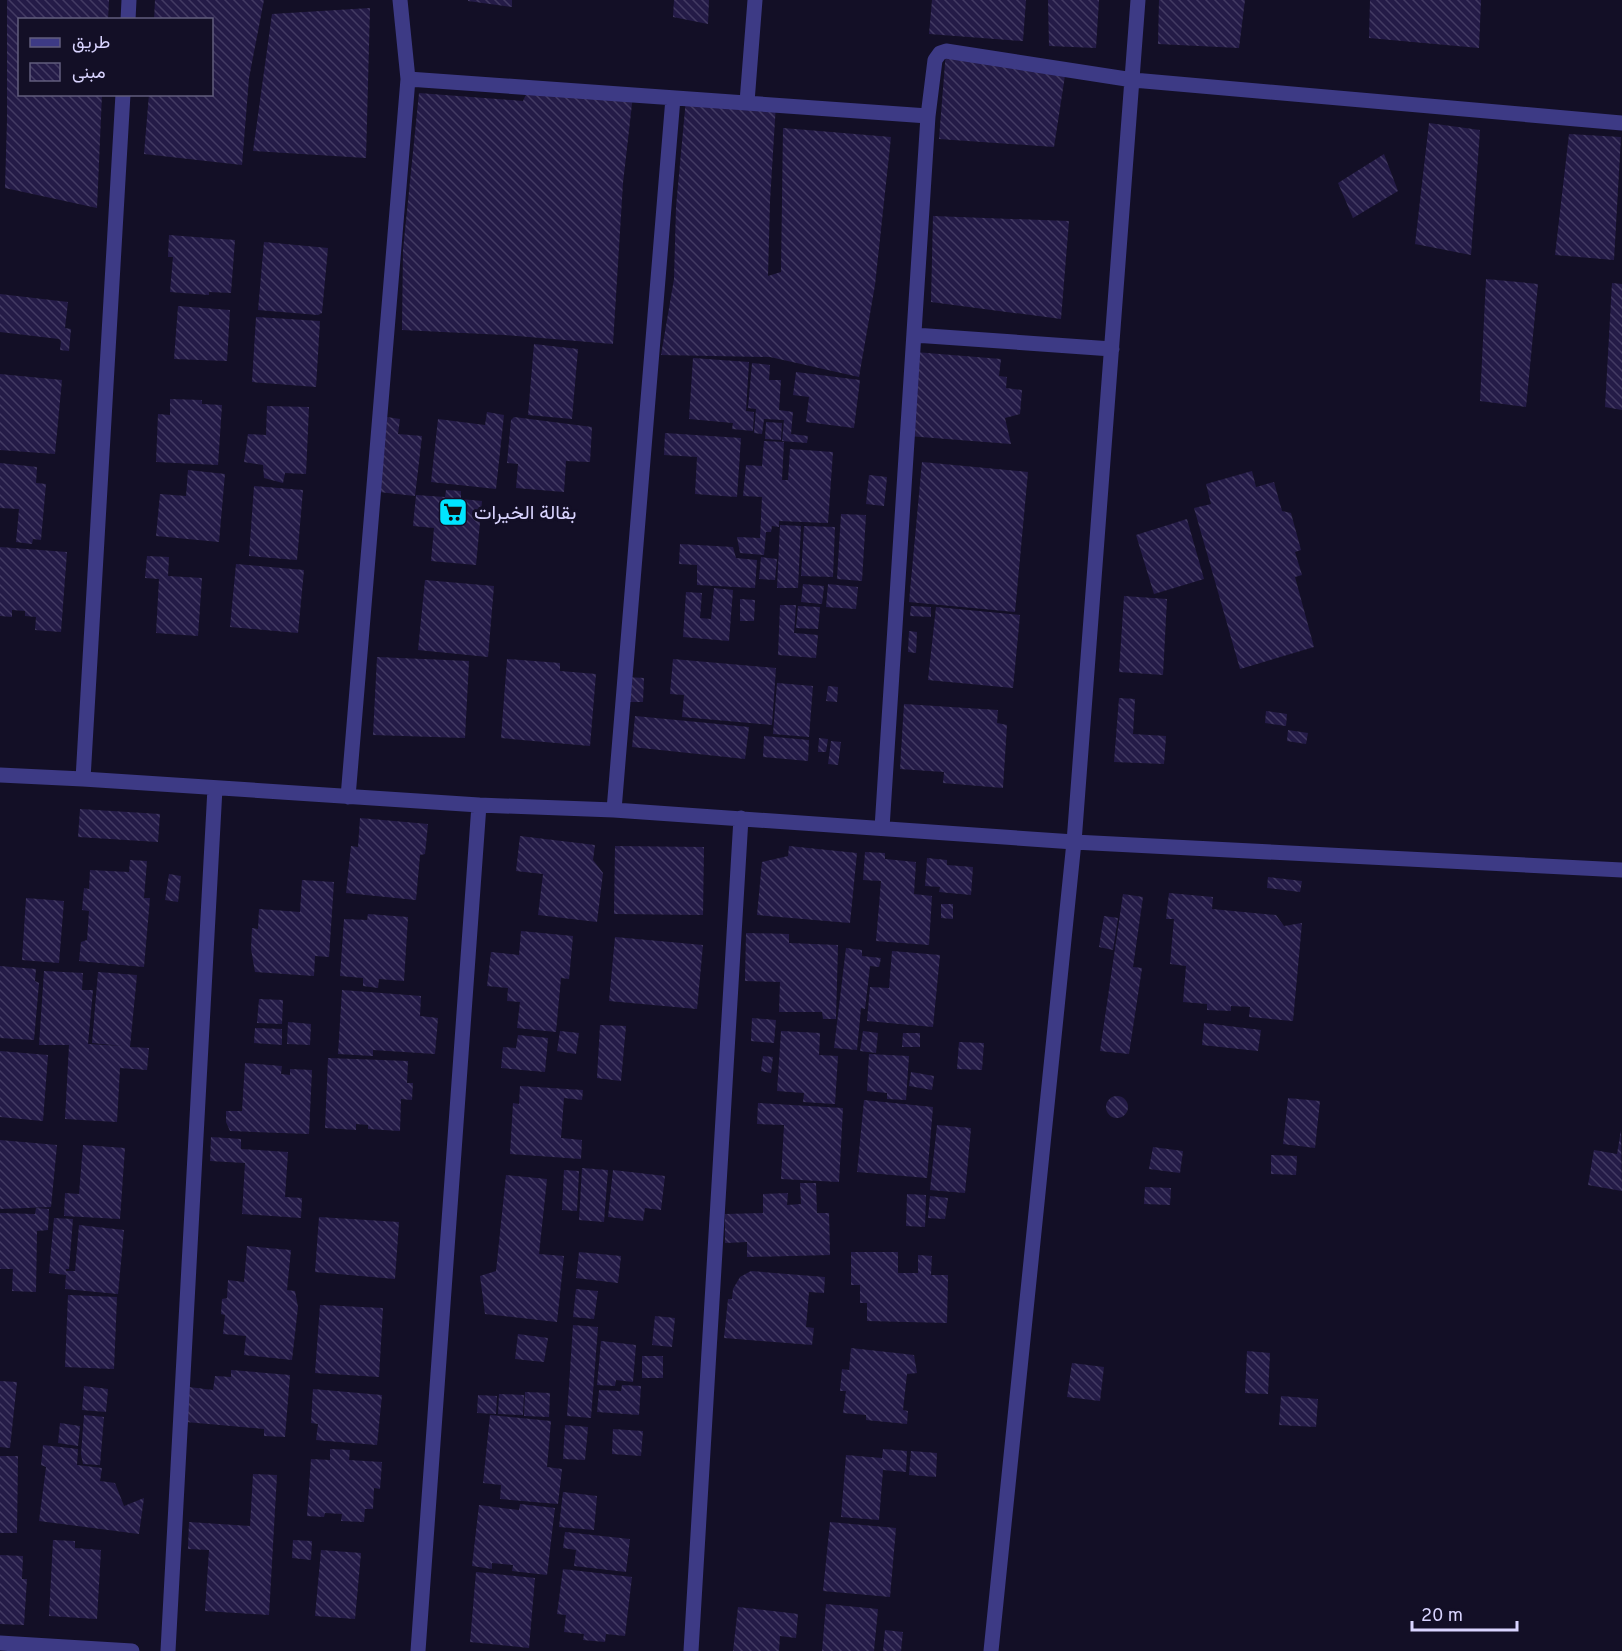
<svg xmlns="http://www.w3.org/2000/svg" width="1622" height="1651" font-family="Overpass,Vazirmatn,sans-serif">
<defs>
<pattern id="building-back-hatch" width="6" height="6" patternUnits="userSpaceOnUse" patternTransform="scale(1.5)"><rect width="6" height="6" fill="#241b47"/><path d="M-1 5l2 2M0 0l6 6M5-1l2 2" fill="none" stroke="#433b63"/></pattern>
</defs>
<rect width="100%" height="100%" fill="#130f26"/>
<path fill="url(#building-back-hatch)" d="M7,0H109L108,20H20V94H102L97,208L5,188L7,120Z
M155,0H264L249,78L242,165L144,154L149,94H212V20H154Z
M468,0H512V7L468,1Z
M674,0H709L708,24L673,17Z
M932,0H1026L1023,41L929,34Z
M1048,0H1099L1096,48L1049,46Z
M1159,0H1245L1239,48L1158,44Z
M1370,0H1481L1479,48L1369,38Z
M370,8L366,158L253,151L272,14Z
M946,51L1066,69L1054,147L939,139Z
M529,88L633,95L623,183L613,344L505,335L402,330L403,250L419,93L523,101Z
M686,99L776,104L770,201L768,276L781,272L783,128L891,137L875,285L859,377L770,357L661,355L674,279L676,207Z
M1429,123L1480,130L1471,255L1415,244Z
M1569,134L1621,137L1614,260L1555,255Z
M1384,154L1398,191L1353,218L1338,183Z
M933,216L1069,221L1061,319L931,302Z
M169,235L235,240L231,293L209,292V295L170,292L173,257H168Z
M264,242L328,248L322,313L318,315L258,310Z
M1486,279L1538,284L1526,407L1480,401Z
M1612,283L1622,284V410L1605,407Z
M0,294L68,302L65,328L71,329L69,351L60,350L61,341L59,339L0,332Z
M178,306L230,310L227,361L174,359Z
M256,317L320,321L316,387L252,382Z
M534,344L578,349L572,419L528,415Z
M915,352L1001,359L999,376L1007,377L1006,388L1022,390L1020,414L1005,418L1011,444L908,436Z
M693,358L749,362L746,411L754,412L753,431L732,429L733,423L689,419Z
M752,363L770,365L769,380H781L779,410L793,412L791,434L808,436L807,443L782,441L784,420L764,419L762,434L754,433L756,409L748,408Z
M796,372L860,380L854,428L806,422L809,397L793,395Z
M0,374L62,380L55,454L0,450Z
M170,399L202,400V404L222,405L218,465L156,462L158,414L170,415Z
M267,406L309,407L306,474L285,473L283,483L264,478L263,465L244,462L248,434L266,435Z
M487,412L504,415L496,489L431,482L438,419L485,425Z
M387,417L400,419L398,434L422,436L415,496L379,492Z
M514,417L592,427L590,462L566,461L564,492L516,488L518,464L507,463L511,420Z
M766,422L782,423L781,440L765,439Z
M665,433L741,438L737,497L695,494L697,457L664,455Z
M764,441L784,442L782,480H788L790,449L833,452L828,523L779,521V527L772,526L771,532H766L764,555L740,553L737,537L760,538L762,497L743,496L746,465L762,466Z
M922,462L1028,472L1015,612L909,602Z
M0,463L37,467L36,483L46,484L41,540L33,539L32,544L16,542L19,509L0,508Z
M188,470L225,474L219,542L156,536L160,494L186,496Z
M1252,471L1256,487L1274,482L1282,511L1291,513L1301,550L1295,552L1302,575L1295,577L1314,647L1240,669L1194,508L1211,504L1206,484Z
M869,475L887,477L884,506L866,504Z
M254,486L303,490L297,560L249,556Z
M446,490L461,491V499L482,501L476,565L431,561L434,528L413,526L416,495L445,497Z
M841,514L866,515L862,581L837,579Z
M1187,519L1204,579L1154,594L1136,535Z
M780,525L801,526L798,588H777Z
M804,526L835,527L833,577L801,576Z
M680,544L733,547L736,558L757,560L755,588L697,585V565L679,564Z
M0,547L67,552L61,632L35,630L36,617L25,616V611L12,610V617L0,616Z
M147,556L169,557L168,576L202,578L198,636L156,633L159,579L145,578Z
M761,557L777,559L775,580L759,579Z
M236,564L304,570L298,633L230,627Z
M425,580L494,586L488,657L418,650Z
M803,584L824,586L822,604L801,602Z
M828,584L858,587L856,609L826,607Z
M714,588L733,590L729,641L683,637L686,592L702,593L700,618L711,619Z
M1124,596L1167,599L1163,675L1119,672Z
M740,599L755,600L754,621H740Z
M780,605H796L794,633L818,635L816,658L778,655Z
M798,606L820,607L818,629L796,628Z
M911,606L931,607V617L910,616Z
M936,607L1020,615L1013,688L928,680Z
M909,631L917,632L916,653L908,652Z
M377,657L469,661L465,738L373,735Z
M507,659L560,663V671L596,674L590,746L501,738Z
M673,659L776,668L772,725L682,717L684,695L670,694Z
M627,677L644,678L643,702H627Z
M777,683L813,686L809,737L773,734Z
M828,686L838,687L837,702L826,701Z
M1119,698L1135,699L1133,734L1166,736L1164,764L1114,762Z
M904,704L998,710L997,723L1007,725L1003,788L943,783L944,772L900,769Z
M1266,711L1287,714L1286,726L1265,723Z
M635,716L749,727L745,759L632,747Z
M1288,730L1308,733L1306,744L1287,741Z
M764,736L809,740L808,761L763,757Z
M819,738L828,739L826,752H818Z
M831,741L841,742L838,765L828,764Z
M80,809L160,814L158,842L78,837Z
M360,818L428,824L425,854L420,855L416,900L346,893L351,846L358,847Z
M520,836L595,845L593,860L603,873L597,922L538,915L543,874L516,871Z
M615,846L704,847L703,915L614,914Z
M789,846L857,853L850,923L757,915L762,862L788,856Z
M865,852L885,853V859L916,862L914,894L932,896L929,945L876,941L881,881L863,880Z
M927,858L947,860V865L973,867L971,895L939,892L940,887L925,886Z
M130,860L147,861L144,898H150L144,967L79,961L81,942L87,940L89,911L82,910L84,888L89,889L90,870L129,872Z
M169,874L181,876L178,902L165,900Z
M1268,877L1302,881L1300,892L1267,888Z
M302,880L334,882L329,957L315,956L314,976L255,972L251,949L252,928L258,929L259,909L300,912Z
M1169,893L1213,897L1212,909L1276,915L1284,926L1302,923L1293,1021L1249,1017L1250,1007L1231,1006V1011L1207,1010V1004L1183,1002L1186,966L1170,964L1174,919H1166Z
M1123,894L1143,897L1133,967L1142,968L1129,1054L1100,1051Z
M26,898L64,901L59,963L22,960Z
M941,904H953V919L941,918Z
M368,914L408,917L404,981L379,979L378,988L363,986V978L340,976L344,919L367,920Z
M1104,916L1118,918L1113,950L1099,947Z
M521,931L573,936L569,979L561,978L556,1032L517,1028L520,1002L507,1001L508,988L487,986L491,952L519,955Z
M746,933L789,934V943L838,945L836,1019H823L822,1012H779L780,982L745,981Z
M615,937L703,945L697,1009L609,1001Z
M846,948L862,950V956L881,958L879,967L870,966L865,1009L861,1008L857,1050L834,1048Z
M892,951L940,955L933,1027L867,1021L870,987L889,988Z
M0,966L36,969L35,981L39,983L34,1040L0,1038Z
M44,971L83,973L82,990H93L88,1044L123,1046L92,1043L98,972L137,975L130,1047L149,1048L147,1070L120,1068L117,1122L65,1119L69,1045H39Z
M342,990L421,996L420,1016L438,1018L435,1054L373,1050V1056L338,1054Z
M259,999L283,1000L282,1024L257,1023Z
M752,1018L776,1020L774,1043L751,1041Z
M288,1022L311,1024L310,1045L287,1044Z
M1204,1023L1261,1030L1258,1051L1202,1045Z
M600,1025L626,1026L621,1081L597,1078Z
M255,1028L282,1029V1045L254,1043Z
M560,1031L579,1033L576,1054L557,1051Z
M781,1031L820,1033L819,1055L838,1056L835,1104L803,1102L804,1093L777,1091Z
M863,1031L878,1033L876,1053L860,1051Z
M903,1033H920V1047H902Z
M518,1035L548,1038L545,1072L501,1068L503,1047L516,1048Z
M959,1042L984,1043L982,1070L957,1069Z
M0,1051L48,1055L43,1121L0,1117Z
M869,1054L909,1056L906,1100L887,1099V1093L867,1091Z
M763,1056L773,1057L771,1073L761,1071Z
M328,1058L408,1061L407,1083H413L412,1100L401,1099L400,1131L368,1129V1125L356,1124V1130L325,1128Z
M245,1063L282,1066L281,1074L290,1075V1069L312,1070L309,1134L230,1131L226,1122V1111H242Z
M911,1072L934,1076L932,1090L909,1086Z
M520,1086L583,1090L582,1100L564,1098L561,1138L582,1140L581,1159L510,1154L513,1103L519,1104Z
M1106 1107a11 11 0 1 1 22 0a11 11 0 1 1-22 0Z
M1288,1098L1320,1101L1315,1148L1283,1144Z
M864,1100L933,1107L927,1178L857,1172Z
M758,1103L843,1108L839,1182L781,1179L784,1125L757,1124Z
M937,1125L971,1128L965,1193L930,1190Z
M1621,1130L1622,1191L1588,1185L1594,1150L1617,1154Z
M211,1137L241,1139V1149L288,1152L285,1197L302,1198L301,1218L242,1214L245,1163L210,1161Z
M0,1140L57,1145L51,1207L0,1209Z
M83,1145L125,1148L120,1219L64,1216L65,1193L79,1194Z
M1153,1147L1183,1151L1180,1173L1149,1169Z
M1271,1155L1297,1156L1296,1175L1271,1174Z
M582,1168L608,1170L604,1222L579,1220Z
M564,1170L579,1171L577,1211L562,1210Z
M613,1170L665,1176L661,1210L645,1208L643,1221L608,1217Z
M506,1175L547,1179L539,1254L564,1256L557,1322L485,1314L480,1276L496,1271Z
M800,1183H816L817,1213H829L830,1255L747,1257V1242L725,1243V1214L763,1213V1194L788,1193L787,1205L801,1204Z
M1145,1187L1171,1188L1170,1205L1144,1204Z
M907,1194L926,1195L925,1227L906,1226Z
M930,1196L948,1198L945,1219L928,1218Z
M36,1208L49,1209L48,1230L37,1231L36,1292L12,1291L13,1269H0V1213L35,1214Z
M319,1217L399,1222L395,1279L315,1272Z
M54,1218L73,1219L69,1269H66V1271H75L79,1225L124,1230L118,1294L65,1289L66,1275L49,1273Z
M247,1246L291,1250L287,1290L295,1291L298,1307L292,1360L244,1355L246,1336L223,1334L225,1315L221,1314L222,1299L227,1298L228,1280L244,1282Z
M579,1252L621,1256L618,1283L576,1278Z
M851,1252H898V1273H918V1255L932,1256L931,1275H948L947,1323L867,1321V1303H860V1285H851Z
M751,1271L825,1277L824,1293L809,1292L806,1327L814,1328L812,1345L724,1338L728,1299H732L733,1289L740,1277Z
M576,1289L598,1291L594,1319L573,1317Z
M68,1295L117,1297L114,1369L65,1367Z
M320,1305L383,1308L379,1377L315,1373Z
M655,1316L675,1318L672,1347L652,1345Z
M573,1325L598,1327L591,1418L567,1416Z
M518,1334L548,1338L544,1362L515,1359Z
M601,1341L636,1345L633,1382L616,1380L615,1386L597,1385Z
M851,1348L914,1355L917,1373L907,1374L903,1410L908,1411L907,1424L866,1420V1415L843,1413L846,1391H840L842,1369L849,1370Z
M1247,1351L1270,1353L1268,1394L1245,1393Z
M642,1356H663V1378H642Z
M1072,1363L1104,1367L1100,1401L1067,1397Z
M231,1370L290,1375L285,1437L264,1436V1429L186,1422L189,1387L213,1390L215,1376L231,1377Z
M0,1381L17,1382L10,1448L0,1447Z
M622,1385L641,1386L639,1415L597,1412L599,1390L621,1391Z
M84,1386L108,1389L106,1412L82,1410Z
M313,1389L382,1395L377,1445L316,1440L318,1424L311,1423Z
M525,1392L550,1393L549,1417L524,1416Z
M499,1394L524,1395L523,1415L498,1414Z
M478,1395L497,1396L496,1414L477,1413Z
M1281,1396L1318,1399L1316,1427L1279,1425Z
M84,1415L104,1417L100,1465L83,1464L81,1454Z
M490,1415L551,1421L547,1467L562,1469L558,1504L500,1499L501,1485L483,1483Z
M60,1423L80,1426L78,1446L58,1443Z
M565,1425L588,1427L585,1460L563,1459Z
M613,1429L643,1431L641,1456L612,1454Z
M43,1445L78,1449L77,1465L102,1468L100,1481L115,1483L124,1506L144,1498L139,1534L39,1521L46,1467L41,1465Z
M330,1449L350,1450L349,1460L382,1462L380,1489L374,1488L373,1509H365L364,1522L341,1521L342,1514L325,1513L324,1517L307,1516L311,1459L330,1460Z
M883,1449L907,1451L906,1472L883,1470L879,1520L841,1517L846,1455L882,1458Z
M911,1451L937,1453L936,1477L909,1475Z
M0,1456H18L17,1533H0Z
M253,1474L277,1475L269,1615L205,1611L209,1550L188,1549L189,1522L250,1526Z
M563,1492L597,1496L594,1530L559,1527Z
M520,1504L555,1508L547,1575L512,1571L513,1565L492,1563V1569L472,1566L479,1505L519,1510Z
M830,1522L896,1528L890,1597L823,1591Z
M565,1532L630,1539L626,1572L574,1566L576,1550L563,1548Z
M53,1540L75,1541V1548L101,1550L97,1619L49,1616Z
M293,1540L312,1541L311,1560L292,1558Z
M321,1550L361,1553L355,1619L315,1616Z
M0,1555L23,1556L22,1579H27L24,1625L0,1624Z
M563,1569L632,1577L625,1636L606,1634L605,1642L583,1640L584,1634L564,1632L566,1615L557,1614Z
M476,1572L535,1578L529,1648L470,1642Z
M826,1604L878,1609L874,1651H822Z
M738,1607L798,1614L796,1638L780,1636L779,1651H733Z
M885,1630L903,1632L901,1651H883Z"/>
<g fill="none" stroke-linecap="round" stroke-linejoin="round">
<path stroke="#3d3a85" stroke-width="15" d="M400,0L408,79L928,116L935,60L940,53L946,51L1133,80L1622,123
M128,20L129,0
M747,102L755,0
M914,335L1112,349
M0,775L83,779L479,805L614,810L1074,842L1622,870
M83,779L123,94
M348,797L408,79
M614,810L673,98
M882,828L928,116
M0,1643L132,1651
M168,1651L215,788
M418,1651L479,805
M691,1651L741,818
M991,1651L1074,842L1138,0"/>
</g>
<defs>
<g id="supermarket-square" transform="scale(1.5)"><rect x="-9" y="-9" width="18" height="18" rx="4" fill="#00e5ff" stroke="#130f26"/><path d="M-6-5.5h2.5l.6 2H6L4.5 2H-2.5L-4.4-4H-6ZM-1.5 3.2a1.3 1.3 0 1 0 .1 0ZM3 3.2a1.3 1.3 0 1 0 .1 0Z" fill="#111"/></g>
</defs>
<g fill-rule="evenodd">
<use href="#supermarket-square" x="453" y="512"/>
</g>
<g text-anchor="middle" stroke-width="6" stroke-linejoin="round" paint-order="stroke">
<g font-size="20" fill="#d9d4ff" stroke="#130f26" text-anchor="start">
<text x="474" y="519">بقالة الخيرات</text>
</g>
</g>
<rect x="18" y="18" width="195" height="78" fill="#130f26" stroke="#625e7d" stroke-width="1.5"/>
<rect x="30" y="38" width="30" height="9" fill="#3d3a85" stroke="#625e7d" stroke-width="1.5"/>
<text x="72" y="48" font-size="18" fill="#d9d4ff">طريق</text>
<rect x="30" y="63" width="30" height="18" fill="url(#building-back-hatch)" stroke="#625e7d" stroke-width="1.5"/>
<text x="72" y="78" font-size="18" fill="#d9d4ff">مبنى</text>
<path d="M1412 1621v9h105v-9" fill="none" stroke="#d9d4ff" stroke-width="3"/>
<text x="1421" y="1621" font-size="18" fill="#d9d4ff" stroke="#130f26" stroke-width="4.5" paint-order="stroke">20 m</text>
</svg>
